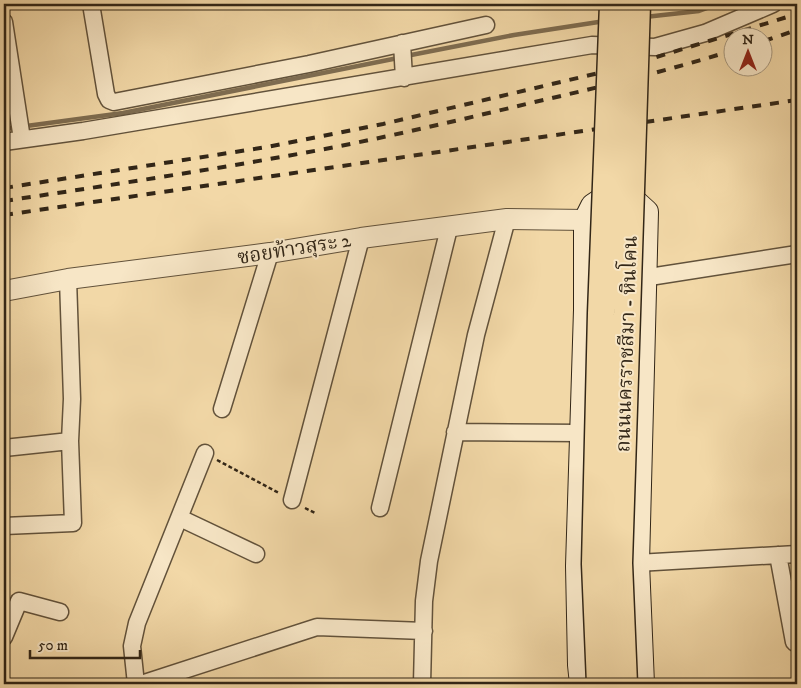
<svg xmlns="http://www.w3.org/2000/svg" width="801" height="688" font-family="'IM FELL DW Pica','Noto Serif Thai',serif">
<rect width="100%" height="100%" fill="#f2d8a7"/>
<filter id="stains"><feTurbulence type="fractalNoise" baseFrequency=".004" numOctaves="4"/><feColorMatrix values="0 0 0 0 .2 0 0 0 0 .09 0 0 0 0 .02 0 0 0 .5 -.17"/></filter>
<radialGradient id="worn" r=".72"><stop offset=".6" stop-color="#630" stop-opacity="0"/><stop offset="1" stop-color="#630" stop-opacity=".3"/></radialGradient>
<g fill="none" stroke-linecap="round" stroke-linejoin="round">
<path stroke="#7e6c50" stroke-width="4.5" d="M645,17L699,11L718,4
M406,56L514,35L605,21
M4,129L123,113L398,58"/>
<g stroke="#62523b" stroke-width="19">
<path id="minor" d="M91,4L106,94L109,100L114,102L309,64L486,25
M4,22L22,139
M402,43L404,78
M4,142L83,131L592,45L655,47L705,33L773,4
M643,278L797,254
M222,409L270,253
M455,432L582,433
M4,448L70,441
M292,500L361,238
M380,508L449,228
M180,518L256,554
M4,526L73,523L70,441L72,399L68,279
M778,555L794,642L797,644
M637,563L797,554
M4,637L19,601L60,612
M136,684L132,646L137,623L205,453
M141,684L317,627L424,631
M422,684L424,601L429,561L476,335L507,219"/>
</g>
<g stroke="#62523b" stroke-width="22">
<path id="tertiary" d="M4,291L68,279L270,253L361,238L507,219L586,220"/>
</g>
<g stroke="#322617" stroke-width="26">
<path id="secondary" d="M582,684L580,665L578,566L586,310V220L593,206L599,202L618,198L635,202L646,212L637,563L642,684"/>
</g>
<path stroke="#322617" stroke-width="2.5" stroke-dasharray="4 2.5" stroke-linecap="butt" d="M217,460L279,493
M305,508L315,513"/>
<use href="#minor" stroke="#f7e6c6" stroke-width="16"/>
<use href="#tertiary" stroke="#f7e6c6" stroke-width="20"/>
<use href="#secondary" stroke="#f7e6c6" stroke-width="24"/>
<path stroke="#322617" stroke-width="4" stroke-dasharray="9 9" stroke-linecap="butt" d="M764,41L797,30
M4,188L267,147L383,124L624,67L797,14
M4,201C111,185 218,169 325,149C397,135 468,118 539,101C605,86 670,70 734,50
M4,215L797,100"/>
<g stroke="#322617" stroke-width="29" stroke-linecap="butt">
<path id="primary-bridge" d="M600,684L595,564L601,313L613,4
M624,684L619,563L637,4"/>
</g>
<use href="#primary-bridge" stroke="#f2d8a7" stroke-width="26"/>
</g>
<g text-anchor="middle" stroke-width="4" stroke-linejoin="round" paint-order="stroke">
<g font-size="20" fill="#322617" stroke="#f7e6c6">
<text transform="translate(294 248) rotate(-9)" y="7">ซอยท้าวสุระ 2</text>
<text transform="translate(626 344) rotate(-88)" y="7">ถนนนครราชสีมา - หินโคน</text>
</g>
</g>
<rect width="801" height="688" fill="none" stroke="#f2d8a7" stroke-width="20"/>
<rect x="5" y="5" width="791" height="678" fill="none" stroke="#322617" stroke-width="2.5"/>
<rect x="10" y="10" width="781" height="668" fill="none" stroke="#322617"/>
<g transform="translate(748 52)"><circle r="24" fill="#f7e6c6" stroke="#a89980"/>
<path d="M0-4L9 19L0 12L-9 19Z" fill="#8f2418"/>
<text y="-8" font-size="14" font-weight="bold" text-anchor="middle" fill="#322617">N</text>
</g>
<path d="M30 650v8h110v-8" fill="none" stroke="#322617" stroke-width="2.5"/>
<text x="38" y="650" font-size="15" fill="#322617" stroke="#f7e6c6" stroke-width="4" paint-order="stroke">50 m</text>
<rect width="100%" height="100%" filter="url(#stains)"/>
<rect width="100%" height="100%" fill="url(#worn)"/>
</svg>
